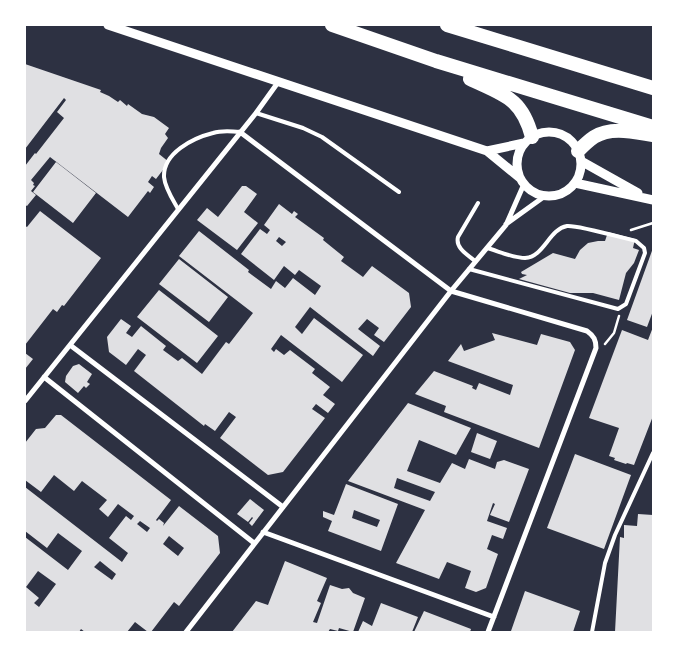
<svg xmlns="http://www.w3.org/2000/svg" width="678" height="657" font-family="'Playfair Display',serif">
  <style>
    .building { fill: #e0e0e3; fill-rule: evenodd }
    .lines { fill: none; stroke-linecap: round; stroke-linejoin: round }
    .path { stroke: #fff; stroke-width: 2.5 }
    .service { stroke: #fff; stroke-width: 4 }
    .minor { stroke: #fff; stroke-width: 5 }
    .tertiary { stroke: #fff; stroke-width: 9 }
    .motorway { stroke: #fff; stroke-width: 14 }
  </style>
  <rect width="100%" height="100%" fill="#2d3142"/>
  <!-- building -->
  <path class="building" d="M25 64 101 90 100 92 109 96 118 102 120 100 127 106 128 104 142 114 154 117 169 128 165 134 168 138 161 148 159 154 169 162 156 179 152 176 148 182 154 187 150 193 148 191 128 217 50 157 31 180 34 183 33 185 35 186 31 191 36 195 27 206 25 205V166L35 153 36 154 64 118 57 112 66 100 64 98 25 149Z
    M56 162 96 193 73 223 33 192Z
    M242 186H246L257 194 244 212 258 223 237 250 197 220 207 208 218 217Z
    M279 204 292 214 294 211 298 214 295 217 324 238 323 240 344 257 341 261 363 277 372 266 409 293 411 307 384 342 374 335 379 328 367 319 358 329 380 346 373 356 310 307 295 327 302 334 314 318 363 355 342 382 281 335 271 349 274 352 276 349 284 355 290 350 315 369 312 373 330 387 323 395 335 404 328 413 316 404 312 409 325 418 283 472 268 475 220 438 236 417 229 412 215 431 205 424 204 426 134 371 146 355 138 349 126 365 109 352 107 337 121 319 131 326 126 333 132 337 141 326 166 346 163 350 178 361 182 358 202 374 226 342 229 344 253 313 179 256 199 231 249 270 248 272 271 289 276 281 285 288 293 278 315 295 321 286 299 270 295 275 284 266 274 280 241 254 260 229 267 234 270 230 264 225ZM279 237 286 242 282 246 276 241Z
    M40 211 101 258 64 306 62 305 57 312 53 309 25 345V226L27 227Z
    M608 232 635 239 633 248 639 250 634 263 626 273 619 300 593 293H570L519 279 527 275 522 274 521 272 553 253 575 259 580 250 588 243 598 241H605Z
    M653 248V311L647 327 627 320Z
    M179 259 228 297 209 322 159 284Z
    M159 290 218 336 197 363 137 317Z
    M653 327V416L634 465 627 463 626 464 614 460 615 458 609 456 619 428 589 418 622 330 648 340Z
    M492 333 537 345 541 334 570 342 575 350 539 448 444 412 446 406 415 394 434 371 473 386 472 388 476 390 479 383 510 395 513 385 448 361 461 344 464 351 495 340Z
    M25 353 33 359 25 369Z
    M79 364 92 374 87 382 90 384 86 388 84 386 78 393 65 382 66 376 73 366Z
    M408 403 471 428 456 455 419 440 407 471 440 483 452 463 465 469 469 459 495 469 497 462 504 460 529 469 509 522 490 515 495 504 493 503 487 521 507 528 503 539 492 535 487 549 498 554 486 588 476 592 465 588 471 571 447 562 439 579 396 563 425 510 348 481ZM397 478 435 492 430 501 394 488Z
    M56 415H61L171 500 156 520 157 521 159 519 164 523 163 526 179 506 218 536 220 553 179 606 174 602 151 632H148L135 622 127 632H85L81 629 79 632H25V537L68 570 82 551 58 533 47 548 25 531V487L122 562 128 553 109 538 126 516 131 520 134 516 118 504 108 517 99 509 107 500 82 481 74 491 54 475 41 492 25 480V443L36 429 45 428ZM140 521 150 528 147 532 137 524ZM169 536 184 548 178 556 163 544ZM100 561 116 574 112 580 94 567ZM38 571 56 584 39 607 34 603 39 598 26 587Z
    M477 433 497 441 490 459 471 452Z
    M575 454 631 475 604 549 547 528Z
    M346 484 398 504 381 551 328 531 332 521 323 517V511L334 515ZM354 510 380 520 377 527 352 518Z
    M250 499 264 510 252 526 249 523 253 518 252 517 248 522 237 514Z
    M638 514 653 515V632H615L620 537 624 538V525L637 526Z
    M285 561 327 578 317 601 321 603 313 622 317 623 330 585 342 589 349 588 353 593 365 598 353 632 339 628 338 631 330 629 328 632H232L256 601 268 605Z
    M525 591 580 611 573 632H514L511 631Z
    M381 603 418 617 412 632H358L363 621 372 626Z
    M424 611 471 629 470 632H414Z"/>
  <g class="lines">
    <!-- path -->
    <path class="path" d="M631 230 653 223
      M605 344 614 333 619 316"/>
    <!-- service -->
    <path class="service" d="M256 113 303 128 322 137 399 192
      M178 209C173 200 165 188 164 177 163 153 193 138 213 133 222 130 231 131 240 132
      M475 261C468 255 455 248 458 237L478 203
      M469 269 618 309 626 304 645 253 644 248 636 241C623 238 578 225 567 226 549 229 544 257 525 258 513 258 498 251 487 248
      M592 632 605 563 615 535 653 453"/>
    <!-- minor -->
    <path class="minor" d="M240 132 451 291 587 331C594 336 596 340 596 348L488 632
      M506 224 545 196
      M70 345 283 507
      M44 377 254 543
      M25 401 256 113 279 81
      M263 532 494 617
      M186 632 451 291 506 225 524 184"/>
    <!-- tertiary -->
    <path class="tertiary" d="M108 25 487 151 520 178
      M517 164a32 32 0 1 1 64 0a32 32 0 1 1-64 0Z
      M487 151 524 143
      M581 161 638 193
      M575 183 653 200"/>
    <!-- motorway -->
    <path class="motorway" d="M332 25 436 61 653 127
      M447 25 653 88
      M470 79C504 95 522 98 532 137
      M578 151C583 146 588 141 594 137 611 126 634 132 653 135"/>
  </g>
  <!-- border -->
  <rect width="678" height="657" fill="none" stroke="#ffffff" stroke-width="52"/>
</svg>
